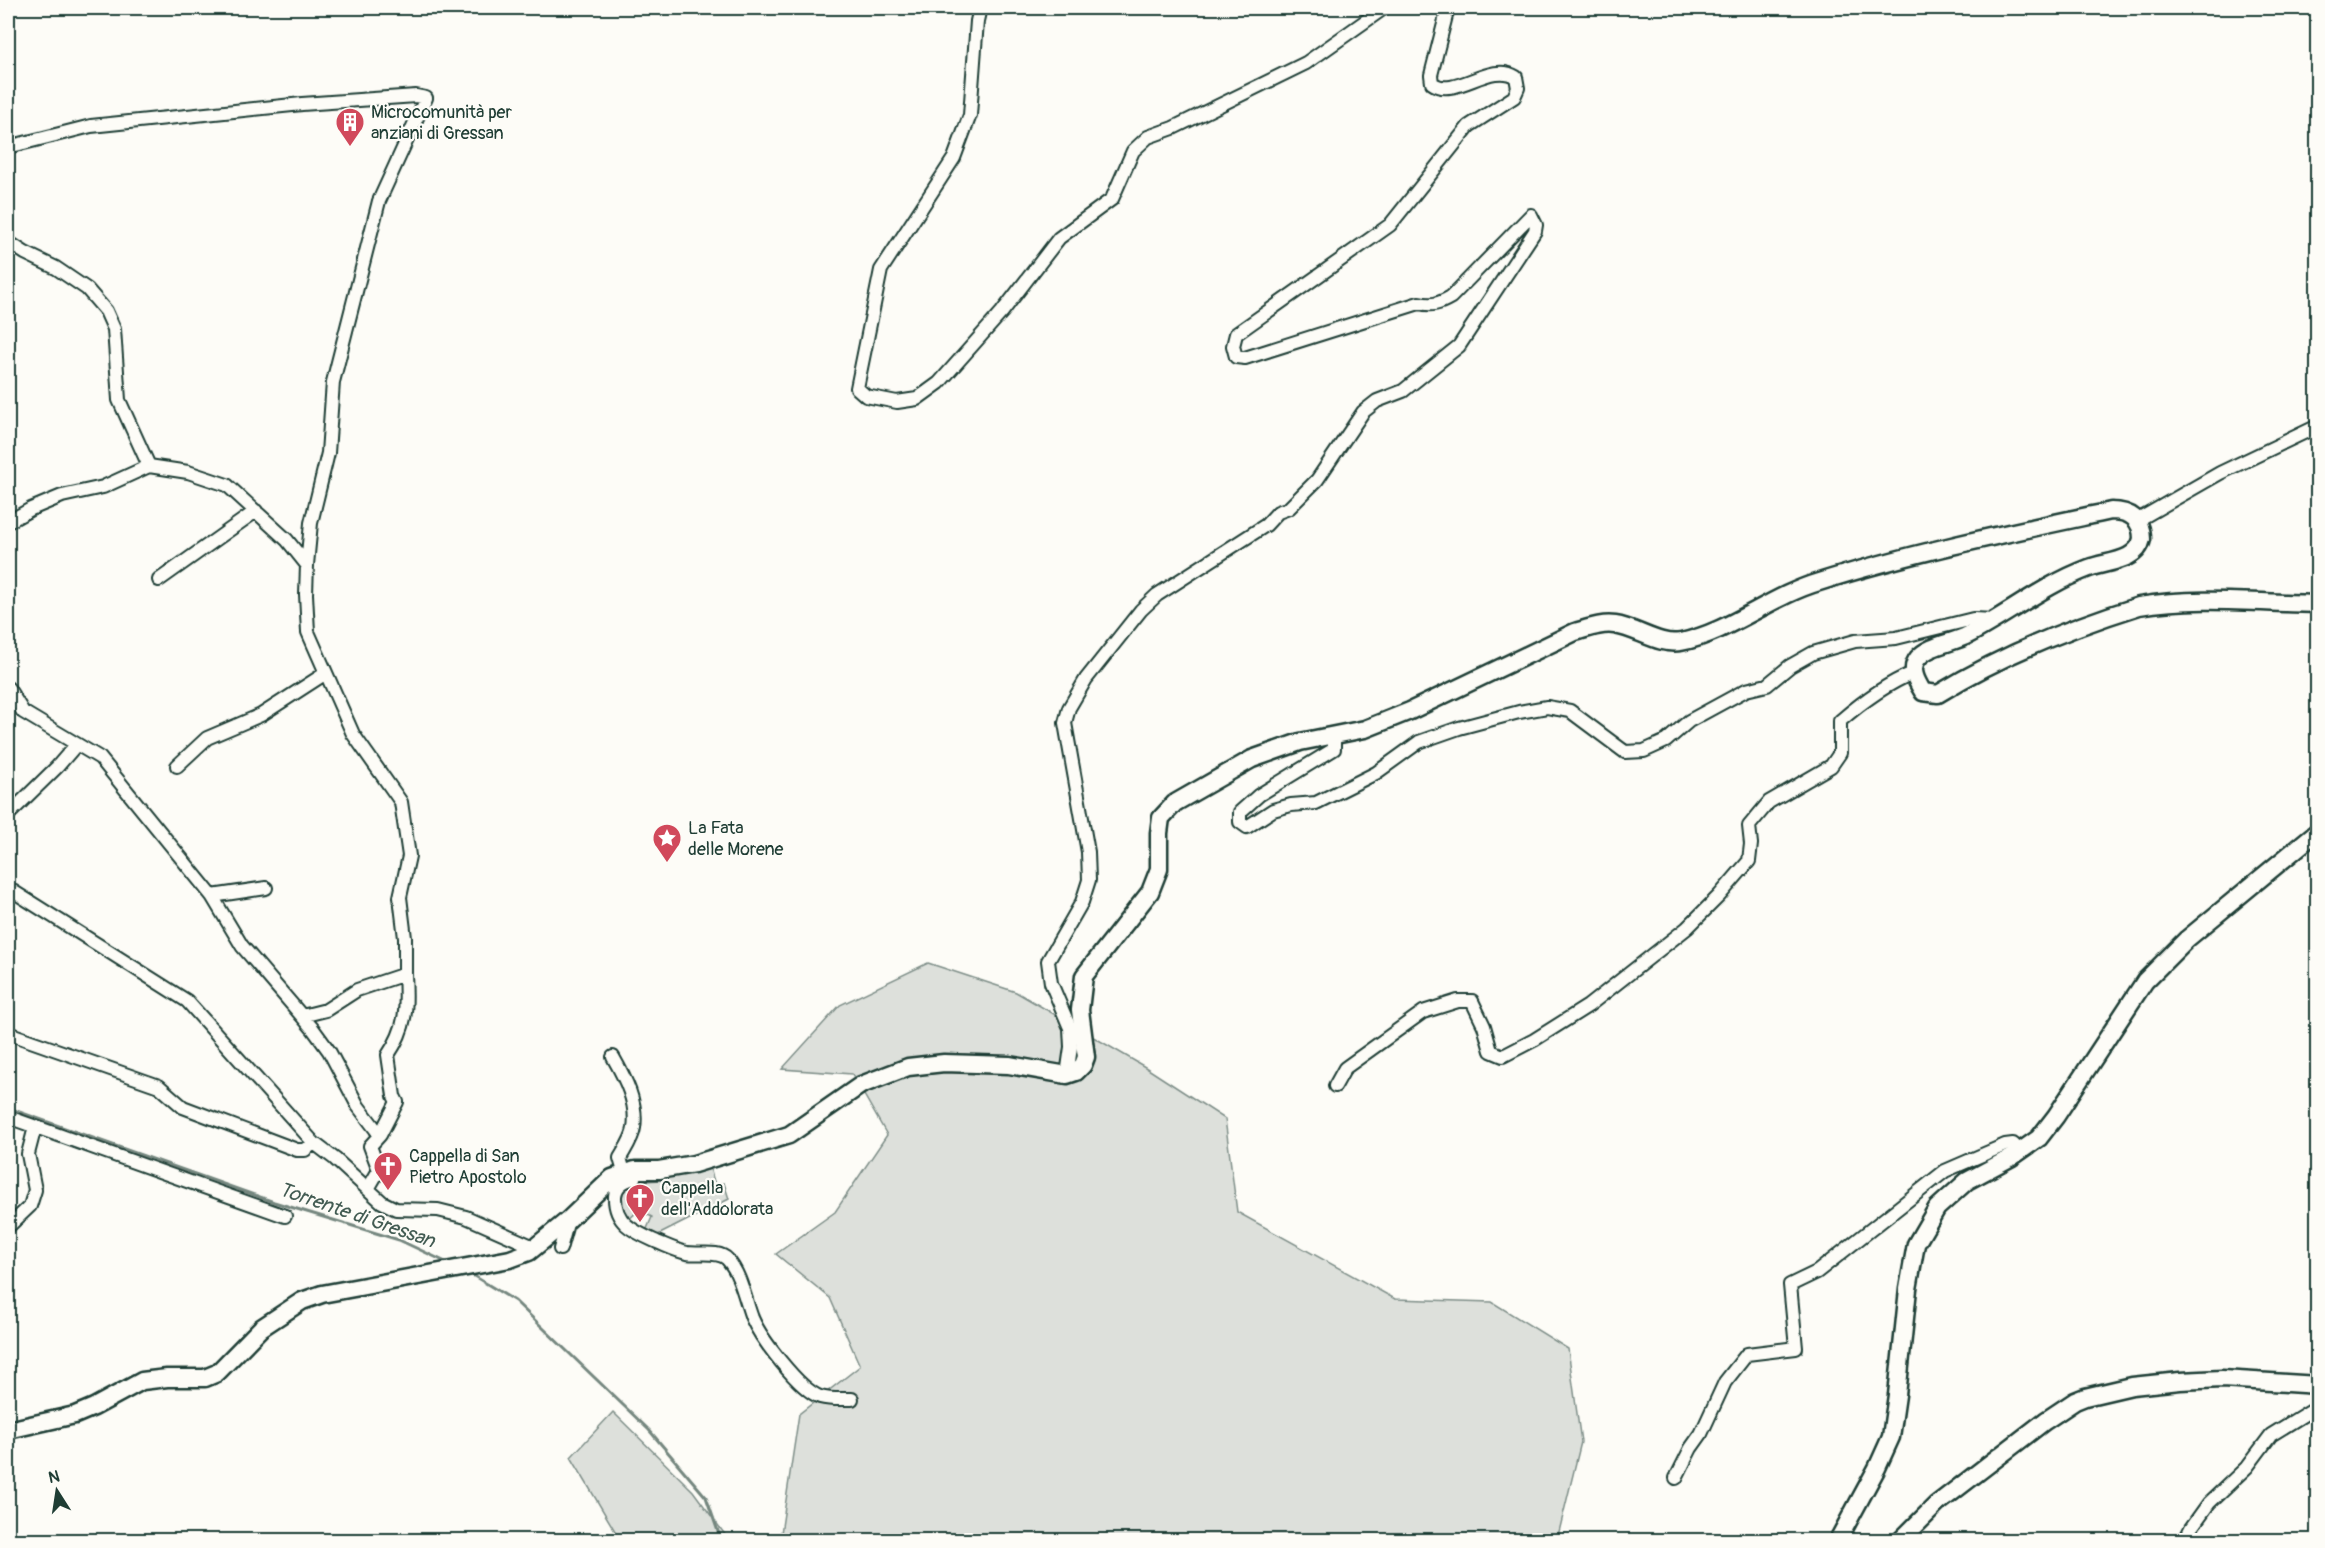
<svg xmlns="http://www.w3.org/2000/svg" width="2325" height="1548" font-family="Pangolin,sans-serif">
  <style>
    .green { fill: #dde0db; stroke: #7e8e88; stroke-width: 1.5 }
    .lines { fill: none; stroke-linecap: round; stroke-linejoin: round }
    .stream { stroke: #75877f; stroke-width: 3 }
    .street-casing { stroke: #1f3d34; stroke-width: 16 }
    .secondary-casing { stroke: #1f3d34; stroke-width: 21 }
    .street { stroke: #fdfcf7; stroke-width: 12 }
    .secondary { stroke: #fdfcf7; stroke-width: 16 }
    .labels { text-anchor: middle; dominant-baseline: central; stroke-width: 4.5; stroke-linejoin: round; paint-order: stroke }
    .poi-label { font-size: 18px; fill: #1f3d34; stroke: #fdfcf7; text-anchor: start }
    .water-label { font-size: 20px; font-style: italic; fill: #435c53; stroke: #fdfcf7 }
  </style>
  <rect width="100%" height="100%" fill="#fdfcf7"/>
  <filter id="ink" filterUnits="userSpaceOnUse"><feTurbulence type="fractalNoise" baseFrequency=".0167" numOctaves="2"/><feDisplacementMap in="SourceGraphic" scale="12" xChannelSelector="R" yChannelSelector="G"/><feConvolveMatrix kernelMatrix="1 2 1 2 8 2 1 2 1" color-interpolation-filters="sRGB"/></filter>
  <g filter="url(#ink)">
    <!-- green -->
    <path class="green" d="M928 963 1016 992 1145 1067 1225 1119 1237 1212 1395 1299 1492 1302 1568 1349 1581 1442 1557 1540H780L799 1414 860 1366 830 1298 776 1254 835 1212 887 1135 852 1074 782 1069 840 1005Z
      M710 1168 715 1185 724 1183 729 1199 654 1237 646 1231 652 1217 639 1210 627 1221C602 1182 638 1181 665 1180L669 1174Z
      M613 1412 693 1491 729 1540H617L615 1531 571 1457Z"/>
    <g class="lines">
      <!-- stream -->
      <path class="stream" d="M8 1108 274 1202 399 1240 450 1264
        M469 1273 515 1301 649 1430 706 1497 721 1540"/>
      <!-- street casing -->
      <g class="street-casing">
        <path id="street" d="M980 8 977 21 970 115 954 158 881 270 857 388 866 396 897 402 917 399 939 383 1002 312 1059 238 1112 199 1133 151 1148 137 1173 128 1306 63 1384 8
          M8 147 91 126 302 104 416 96 426 98 379 201 333 382 328 453 311 523 307 565
          M8 242 25 253 56 268 87 289 106 311 114 329 119 400 149 466
          M2138 520 2220 473 2318 426
          M8 522 31 509 62 496 103 487 149 466 188 472 227 485 287 540 307 565 306 594 308 632 353 734 401 802 409 856 400 897 405 938V974
          M159 580 256 511
          M8 688 23 712 100 758 212 896 242 946 313 1029 329 1051 358 1106 380 1135 397 1102 394 1096 388 1055C407 1027 407 1007 405 974L357 990 326 1010 302 1016
          M1334 736V749L1259 795 1240 812V822L1247 827 1273 810 1291 805 1316 803 1376 773 1419 742 1459 728 1519 712 1547 707 1570 711 1625 752 1644 751 1666 741 1689 721 1746 690 1767 685 1790 666 1813 653 1855 641 1896 638 1973 619 1995 620
          M177 766 207 738 261 715 326 673
          M8 815 57 767 76 745
          M8 888 187 1001 314 1143
          M212 896 266 888
          M8 1033 159 1086 183 1107 297 1150H305L314 1143 335 1159 382 1202 396 1209 438 1210 466 1217 534 1247
          M613 1057C625 1078 638 1103 634 1128 633 1138 625 1149 620 1158L624 1172
          M1067 1075 1071 1047 1070 1028 1051 983 1048 961 1082 902 1089 880 1088 852 1065 723 1069 708 1086 679 1141 610 1157 595 1266 525 1278 512 1289 508 1317 480 1363 412 1377 401 1403 391 1459 346 1535 231 1536 225 1531 215 1451 297C1439 304 1432 306 1419 303L1245 358 1236 357 1233 346 1236 334 1390 225 1469 126 1514 97 1518 88 1516 77C1490 60 1455 100 1432 83L1431 75 1448 8
          M1335 1086 1345 1068 1423 1012 1458 1001H1472L1484 1026 1491 1051 1503 1056 1534 1040 1588 1006 1687 928 1719 896 1749 861 1751 844 1749 826 1769 802 1831 766 1840 753V721C1862 702 1886 684 1913 673
          M8 1117 285 1216
          M634 1178C624 1181 616 1185 615 1196 614 1224 635 1232 657 1242 667 1246 677 1251 687 1253 699 1255 719 1250 727 1259 741 1274 745 1300 752 1318 761 1339 799 1389 820 1397 831 1400 841 1399 852 1399
          M368 1189 379 1170 370 1146 380 1135
          M8 1227 30 1206 35 1190 28 1154 35 1127
          M560 1249 568 1220
          M1676 1478 1691 1448 1701 1434 1725 1382 1747 1354 1796 1348 1790 1285 1817 1272 1945 1171 2005 1145 2013 1144 2020 1151
          M2185 1540 2191 1528 2209 1503 2247 1467 2271 1435 2318 1406"/>
      </g>
      <!-- secondary casing -->
      <g class="secondary-casing">
        <path id="secondary" d="M8 1430 75 1415 94 1407 142 1381 167 1378H205L217 1373 261 1328 302 1301 322 1294 510 1259 529 1252 568 1220 612 1178 635 1170H659L694 1164 789 1135 861 1085 908 1067 944 1063 1009 1065 1067 1075 1076 1072 1083 1065 1086 1057 1080 1010 1084 976 1150 892 1159 869V833L1161 818 1175 803 1252 759 1300 742 1365 729 1410 711 1575 632C1589 628 1602 623 1615 625 1637 628 1659 646 1681 642 1730 632 1771 596 1819 582 1914 552 2013 532 2111 511 2130 511 2142 519 2142 539 2137 562 2107 561 2089 568 2044 585 2010 613 1968 635 1953 643 1929 645 1918 658 1909 669 1917 682 1923 692L1938 694C1998 657 2072 627 2139 606 2197 596 2259 603 2318 604
          M1838 1540 1877 1468 1891 1437 1897 1395 1908 1289 1916 1244 1937 1208 1967 1181 2012 1157 2039 1138 2056 1116 2145 981 2187 939 2318 831
          M1901 1540 1937 1504 2045 1421 2075 1401 2085 1397 2132 1386 2180 1381 2222 1379 2318 1385"/>
      </g>
      <!-- street -->
      <use href="#street" class="street"/>
      <!-- secondary -->
      <use href="#secondary" class="secondary"/>
    </g>
  </g>
  <!-- icons -->
  <defs>
    <g id="building-pin" transform="scale(1.5)"><path d="M0 17L-7.5 6A9.5 9.5 0 1 1 7.5 6Z" fill="#d1495b" stroke="#fdfcf7"/><path d="M-4-6H4V6H1V3H-1V6H-4ZM-2.5-4.3h1.7v1.8h-1.7ZM.8-4.3h1.7v1.8H.8ZM-2.5-1h1.7V.8h-1.7ZM.8-1h1.7V.8H.8Z" fill="#fff"/></g>
    <g id="sight-pin" transform="scale(1.5)"><path d="M0 17L-7.5 6A9.5 9.5 0 1 1 7.5 6Z" fill="#d1495b" stroke="#fdfcf7"/><path d="M0-6L1.8-2.2L6-1.7L2.9 1.2L3.7 5.4L0 3.3L-3.7 5.4L-2.9 1.2L-6-1.7L-1.8-2.2Z" fill="#fff"/></g>
    <g id="church-pin" transform="scale(1.5)"><path d="M0 17L-7.5 6A9.5 9.5 0 1 1 7.5 6Z" fill="#d1495b" stroke="#fdfcf7"/><path d="M-1.2-6h2.4v3.5h3.3v2.4h-3.3V6h-2.4V-.1h-3.3v-2.4h3.3Z" fill="#fff"/></g>
  </defs>
  <g fill-rule="evenodd">
    <use href="#building-pin" x="350" y="122"/>
    <use href="#sight-pin" x="667" y="838"/>
    <use href="#church-pin" x="388" y="1166"/>
    <use href="#church-pin" x="640" y="1198"/>
  </g>
  <g class="labels">
    <!-- poi labels -->
    <g class="poi-label">
      <text x="371" y="112">Microcomunità per<tspan x="371" dy="21">anziani di Gressan</tspan></text>
      <text x="688" y="828">La Fata<tspan x="688" dy="21">delle Morene</tspan></text>
      <text x="409" y="1156">Cappella di San<tspan x="409" dy="21">Pietro Apostolo</tspan></text>
      <text x="661" y="1188">Cappella<tspan x="661" dy="21">dell'Addolorata</tspan></text>
    </g>
    <!-- water labels -->
    <g class="water-label">
      <text transform="translate(357 1215) rotate(19)">Torrente di Gressan</text>
    </g>
  </g>
  <!-- margin -->
  <rect width="2325" height="1548" fill="none" stroke="#fdfcf7" stroke-width="30"/>
  <rect x="15" y="15" width="2295" height="1518" fill="none" stroke="#1f3d34" stroke-width="2" filter="url(#ink)"/>
  <!-- north arrow -->
  <g transform="translate(57 1491) rotate(348)" stroke="#fdfcf7" stroke-width="4.5" paint-order="stroke">
  <path d="M0-4.5L10 22L0 15L-10 22Z" fill="#1f3d34"/>
  <text y="-9" font-size="16" font-weight="bold" text-anchor="middle" fill="#1f3d34">N</text>
  </g>
</svg>
